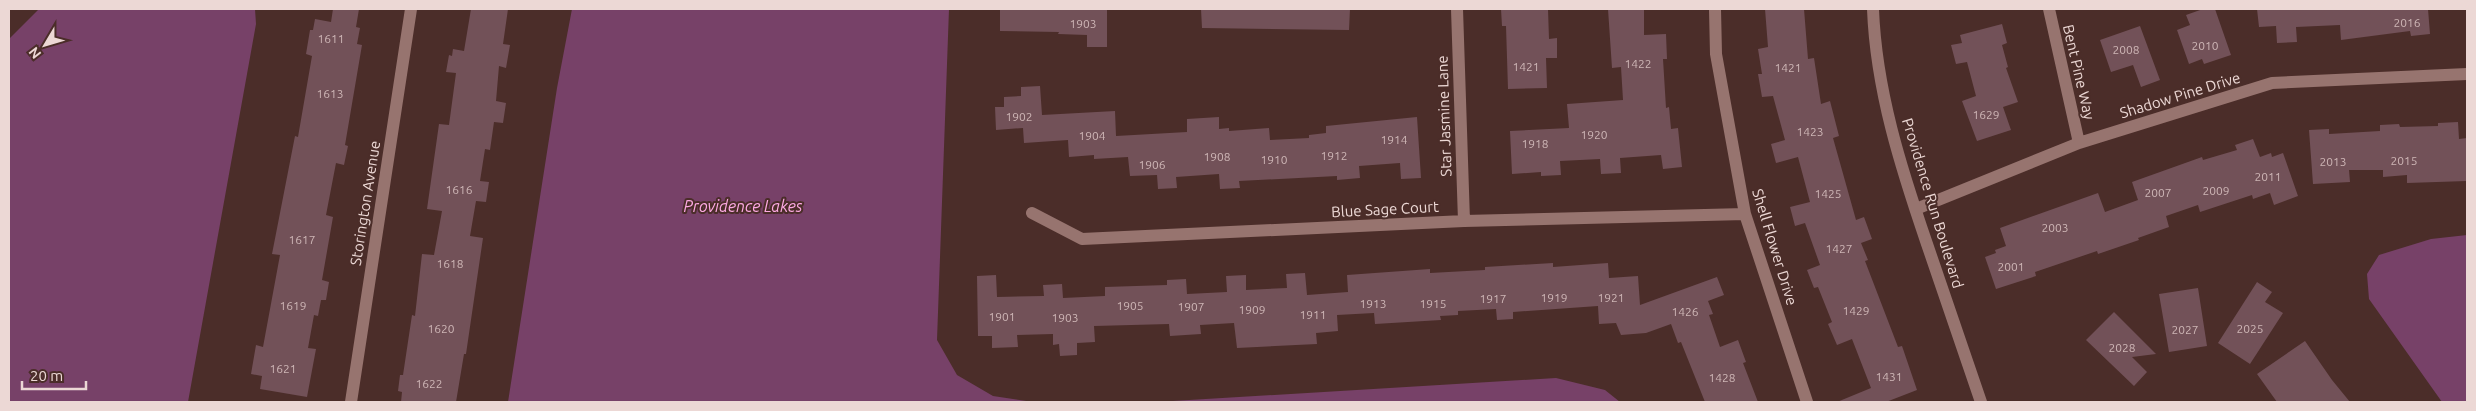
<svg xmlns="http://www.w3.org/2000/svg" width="2476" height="411" font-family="Ubuntu,sans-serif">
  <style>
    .water { fill: #774168 }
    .building { fill: #725158 }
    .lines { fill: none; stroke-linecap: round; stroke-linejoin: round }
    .minor { stroke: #97746f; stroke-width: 12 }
    .tertiary { stroke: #97746f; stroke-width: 12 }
    .labels { text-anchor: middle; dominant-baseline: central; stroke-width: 4; stroke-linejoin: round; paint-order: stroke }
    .number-label { font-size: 12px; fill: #ceb6b6 }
    .street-label { font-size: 15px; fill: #ecd8d5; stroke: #4b2d29 }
    .water-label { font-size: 16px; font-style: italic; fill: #fda9e3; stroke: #4b2d29 }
  </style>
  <rect width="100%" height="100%" fill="#4b2d29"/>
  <!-- water -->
  <path class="water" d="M39 9H255L256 24 188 402H9V39Z
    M572 9H949L937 340 957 375 993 396 1033 402H508L557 88Z
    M2467 235V402H2442L2369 299 2367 274 2379 255 2431 239Z
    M1556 378 1605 390 1620 402H1156Z"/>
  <!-- building -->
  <path class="building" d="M333 9H359L356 27 360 28 357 44 362 45 345 145 348 146 344 165 336 163 326 215 333 217 322 280 329 282 326 300H321L318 316 314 315 308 348 316 349 307 397 260 389 262 376 251 374 256 345 263 347 280 255 272 254 295 136 298 137 312 56 306 54 310 30H313L315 19 331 22Z
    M471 9H508L503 44 510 45 506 68 499 66 496 101 506 103 503 123 494 122 490 150 485 149 480 181 489 182 486 202 476 201 470 236 483 238 466 354H464L456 402H401L402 392 398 391 400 375H403L412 315 415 316 422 254 434 255 442 211 427 209 439 124 449 125 456 73 446 72 449 55 452 56 453 49 464 51Z
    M1000 9H1107V47H1087V35L1058 34 1059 32 1000 31Z
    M1201 9H1350L1349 30 1202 28Z
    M1501 9H1548L1549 39 1557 38V58H1546L1547 88 1508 89 1506 26H1502Z
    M1608 9H1644V35L1666 34 1667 59H1663L1666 108 1669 107 1671 129 1678 128 1682 167 1663 169 1661 155 1620 158 1621 173 1601 174 1600 159 1560 161 1561 175 1541 176V172L1512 174 1510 131 1569 128 1567 104 1623 100 1621 67 1612 68Z
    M1765 9H1804L1808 59 1814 58 1821 104 1830 101 1839 136 1833 138 1856 220 1864 217 1872 239 1861 243 1868 260 1865 261 1898 347 1902 346 1917 390 1886 402H1837L1871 388 1852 339 1837 345 1828 324 1832 322 1818 287 1814 288 1807 270 1820 265 1805 223 1795 226 1790 207 1810 202 1798 157 1776 163 1771 144 1785 140 1773 96 1762 97 1758 74H1762L1758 49 1768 47Z
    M2203 9H2215L2231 55 2204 64 2202 59 2189 64 2177 30 2190 25 2186 15Z
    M2257 9H2428L2430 34 2411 36 2410 31 2341 40 2340 25 2296 27 2297 42 2277 43 2276 26 2259 27Z
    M2002 24 2007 43 2002 45 2008 67 2006 68 2018 102 2003 107 2011 130 1977 141 1962 101 1976 96 1967 62 1956 64 1951 45 1962 43 1960 35Z
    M2140 26 2160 80 2141 87 2133 65 2111 72 2100 40Z
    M1040 86 1042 115 1115 111 1116 136 1187 132V119L1219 117V129L1229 128V131L1269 128 1270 140 1309 138V135L1326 133V126L1417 117 1421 178 1401 179 1400 163 1359 166 1360 178 1337 180V176L1239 181 1240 188 1220 189 1219 174 1176 177 1177 188 1158 189 1157 175 1130 176 1128 157 1094 159V155L1069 157 1068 140 1024 143 1023 128 996 130 995 107H1004V97L1021 96V87Z
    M2458 122 2459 139 2467 138V181L2407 183V175L2383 177V170H2349L2350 182 2313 184 2309 130 2329 129V134L2380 131V125L2399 124 2400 127 2438 126V123Z
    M2253 139 2260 157 2271 153 2272 157 2283 153 2298 196 2274 205 2270 193 2253 199 2252 195 2200 212 2198 205 2166 216 2169 227 2138 238 2139 240 2098 254 2097 251 2035 272 2036 276 1996 289 1985 257 1996 253 1995 250 2006 246 2000 228 2098 193 2105 212 2138 200 2132 182 2202 157 2203 160 2237 150 2235 145Z
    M1553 263V267L1608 263 1609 278 1638 276 1640 305 1717 277 1724 295 1708 301 1713 314 1709 315 1720 347 1738 340 1746 362 1743 363 1758 402H1705L1681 342 1678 343 1671 324 1646 333 1621 335 1616 323 1599 324 1598 306 1513 312V319L1497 320 1496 309 1458 311V315L1440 316 1441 320 1375 324 1374 313 1337 315 1338 331 1316 333 1317 344 1237 348 1234 323 1200 325 1201 334 1170 336 1169 324 1094 326 1095 342 1077 343V355L1060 356 1059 344 1053 345V334L1017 335 1018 347 992 348V336H978L977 276 996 275 997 297 1044 296 1043 285 1062 284 1063 298 1105 296V287L1167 285V280L1186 279 1187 294 1227 292 1226 276 1246 275V290L1287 288 1286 274 1305 273 1307 295 1348 292 1347 275 1430 269V273L1485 270V267Z
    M2257 282 2272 292 2265 302 2283 313 2250 364 2218 343Z
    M2198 288 2207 346 2169 352 2159 294Z
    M2114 312 2156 354 2132 357 2147 372 2134 386 2086 340Z
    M2305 341 2332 380 2350 402H2277L2257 374Z"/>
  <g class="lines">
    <!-- minor -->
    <path class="minor" d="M1457 9 1464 221
      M1715 9 1716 54 1745 214 1807 402
      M2049 9 2079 143
      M1916 209 2079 143 2272 83 2467 74
      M1032 213 1082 239 1464 221 1745 214
      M351 402 411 9"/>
    <!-- tertiary -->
    <path class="tertiary" d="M1873 9C1876 90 1901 168 1927 244 1945 297 1963 350 1981 402"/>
  </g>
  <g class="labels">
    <!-- number labels -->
    <g class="number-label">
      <text x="2407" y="22">2016</text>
      <text x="1083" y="23">1903</text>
      <text x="331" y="38">1611</text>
      <text x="2205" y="45">2010</text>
      <text x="2126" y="49">2008</text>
      <text x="1638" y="63">1422</text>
      <text x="1526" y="66">1421</text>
      <text x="1788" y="67">1421</text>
      <text x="330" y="93">1613</text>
      <text x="1986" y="114">1629</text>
      <text x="1019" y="116">1902</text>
      <text x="1810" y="131">1423</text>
      <text x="1594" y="134">1920</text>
      <text x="1092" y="135">1904</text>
      <text x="1394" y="139">1914</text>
      <text x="1535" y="143">1918</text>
      <text x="1334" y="155">1912</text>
      <text x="1217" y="156">1908</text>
      <text x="1274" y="159">1910</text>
      <text x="2404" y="160">2015</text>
      <text x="2333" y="161">2013</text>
      <text x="1152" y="164">1906</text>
      <text x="2268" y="176">2011</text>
      <text x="459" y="189">1616</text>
      <text x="2216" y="190">2009</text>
      <text x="2158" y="192">2007</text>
      <text x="1828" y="193">1425</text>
      <text x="2055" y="227">2003</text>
      <text x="302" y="239">1617</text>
      <text x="1839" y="248">1427</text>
      <text x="450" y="263">1618</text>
      <text x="2011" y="266">2001</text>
      <text x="1554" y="297">1919</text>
      <text x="1611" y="297">1921</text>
      <text x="1493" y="298">1917</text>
      <text x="1373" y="303">1913</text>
      <text x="1433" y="303">1915</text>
      <text x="293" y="305">1619</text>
      <text x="1130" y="305">1905</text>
      <text x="1191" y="306">1907</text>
      <text x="1252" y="309">1909</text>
      <text x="1856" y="310">1429</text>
      <text x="1685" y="311">1426</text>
      <text x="1313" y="314">1911</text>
      <text x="1002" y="316">1901</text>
      <text x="1065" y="317">1903</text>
      <text x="441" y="328">1620</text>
      <text x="2250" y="328">2025</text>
      <text x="2185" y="329">2027</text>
      <text x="2122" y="347">2028</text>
      <text x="283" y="368">1621</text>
      <text x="1889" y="376">1431</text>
      <text x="1722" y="377">1428</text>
      <text x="429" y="383">1622</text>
    </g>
    <!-- street labels -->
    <g class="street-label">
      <text transform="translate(2079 72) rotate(77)">Bent Pine Way</text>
      <text transform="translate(2180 95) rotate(-17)">Shadow Pine Drive</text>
      <text transform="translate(1444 116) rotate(-92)">Star Jasmine Lane</text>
      <text transform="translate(365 203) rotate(-81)">Storington Avenue</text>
      <text transform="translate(1933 203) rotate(73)">Providence Run Boulevard</text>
      <text transform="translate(1385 209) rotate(-3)">Blue Sage Court</text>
      <text transform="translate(1775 247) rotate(73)">Shell Flower Drive</text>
    </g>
    <!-- water labels -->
    <g class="water-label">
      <text x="743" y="206">Providence Lakes</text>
    </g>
  </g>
  <!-- border -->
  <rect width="2476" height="411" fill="none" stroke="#ecd8d5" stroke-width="20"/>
  <!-- north arrow -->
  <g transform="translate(45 45) rotate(232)" stroke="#4b2d29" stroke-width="4" paint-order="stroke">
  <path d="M0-4L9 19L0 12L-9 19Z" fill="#ecd8d5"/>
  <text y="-8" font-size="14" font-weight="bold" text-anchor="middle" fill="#ecd8d5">N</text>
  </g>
  <!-- scale -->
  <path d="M22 381v8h64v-8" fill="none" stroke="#ecd8d5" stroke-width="2.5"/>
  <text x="30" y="381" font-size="15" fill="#ecd8d5" stroke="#4b2d29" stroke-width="4" paint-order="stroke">20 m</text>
</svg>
